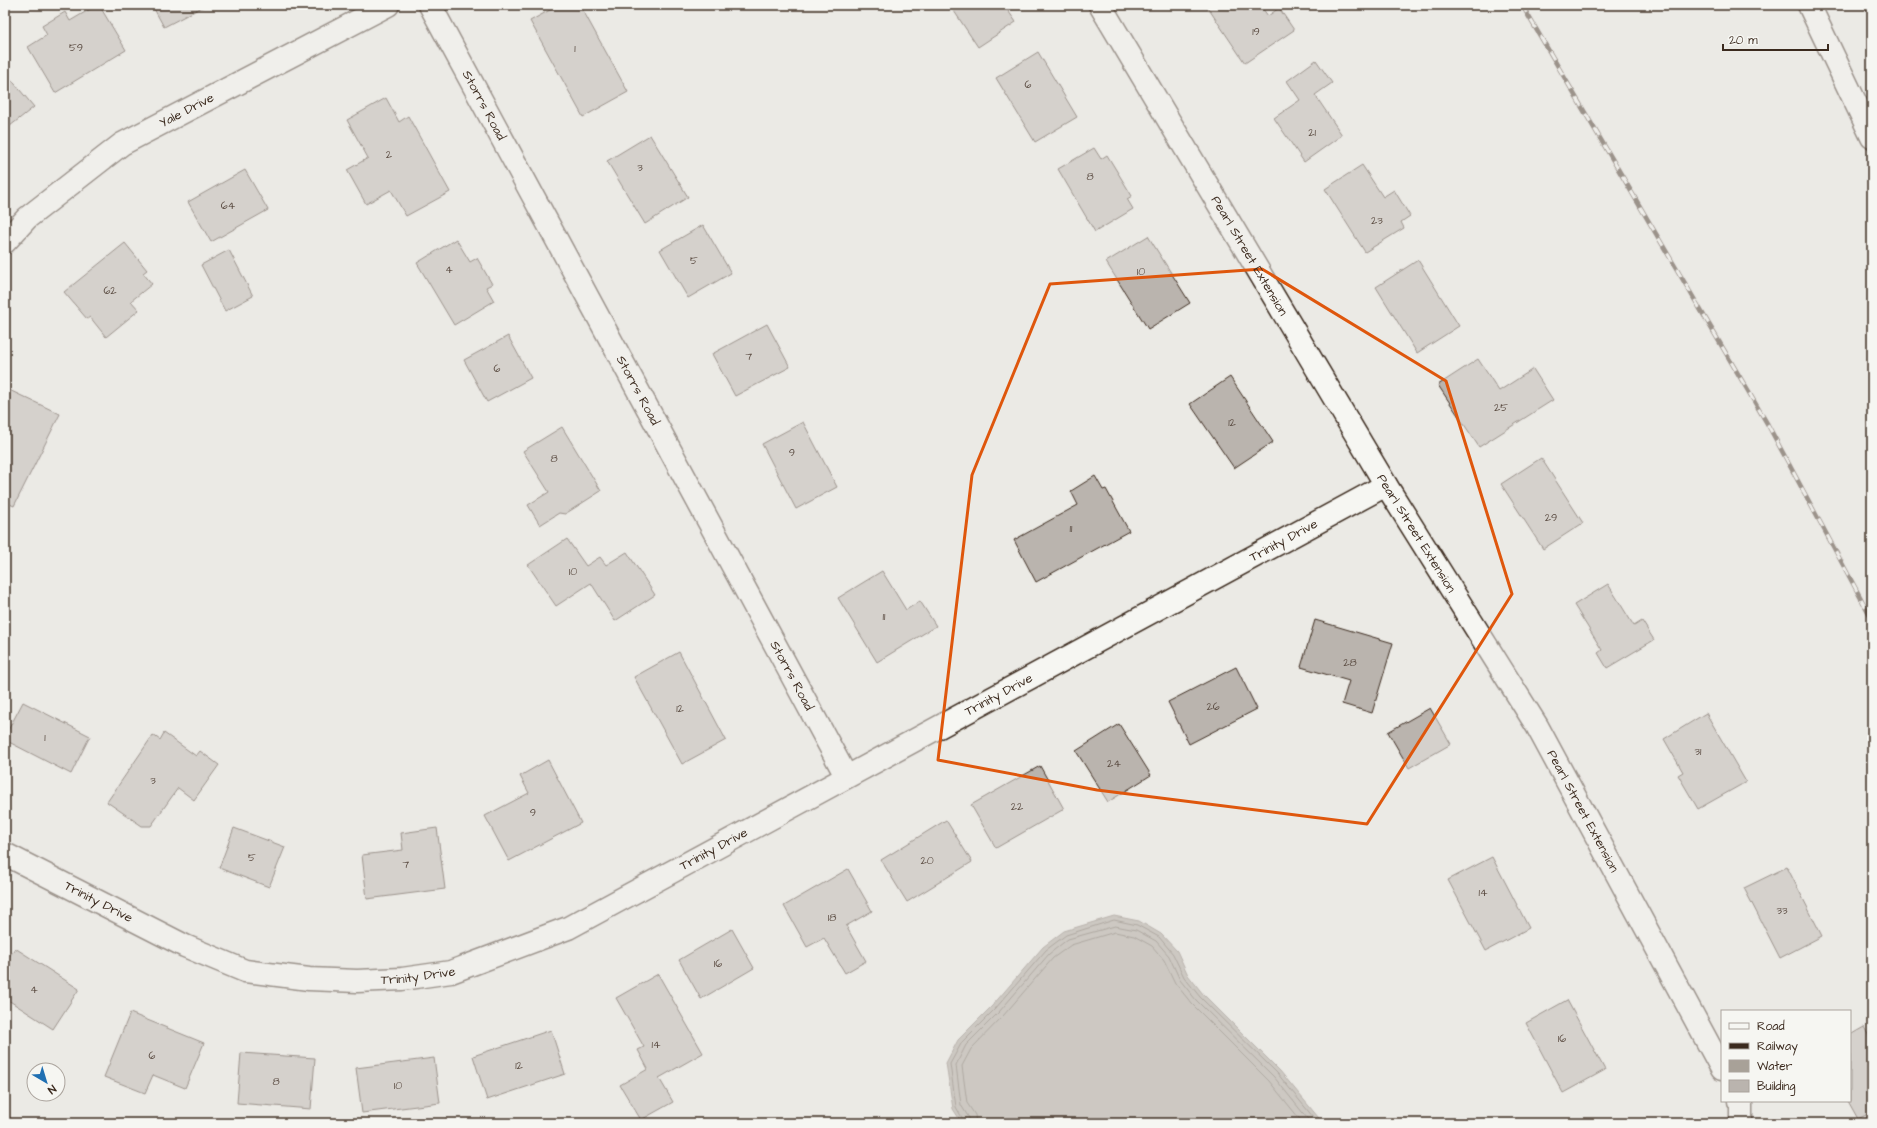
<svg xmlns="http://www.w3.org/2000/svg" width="1877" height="1128" font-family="'Architects Daughter',sans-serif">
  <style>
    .water { fill: #a8a198; stroke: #7c7167 }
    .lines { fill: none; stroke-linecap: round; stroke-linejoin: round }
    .shore { stroke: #675a4f; stroke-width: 1 }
    .building { fill: #bab4ae; stroke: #3b2a1e }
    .street-casing { stroke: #3b2a1e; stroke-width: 25 }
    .street { stroke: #f6f6f2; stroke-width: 22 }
    .rail-casing { stroke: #3b2a1e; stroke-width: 4.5 }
    .rail { stroke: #f6f6f2; stroke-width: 3; stroke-dasharray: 9; stroke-linecap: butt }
    .marked { fill: none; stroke: #df570d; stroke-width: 3; stroke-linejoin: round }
    .labels { text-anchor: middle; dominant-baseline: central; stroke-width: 3.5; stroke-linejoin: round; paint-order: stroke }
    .number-label { font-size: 11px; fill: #5b4c42 }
    .street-label { font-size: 13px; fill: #3b2a1e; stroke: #f6f6f2 }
  </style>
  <rect width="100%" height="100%" fill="#ebeae5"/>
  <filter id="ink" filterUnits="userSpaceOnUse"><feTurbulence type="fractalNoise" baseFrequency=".025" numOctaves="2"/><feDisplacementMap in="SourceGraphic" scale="8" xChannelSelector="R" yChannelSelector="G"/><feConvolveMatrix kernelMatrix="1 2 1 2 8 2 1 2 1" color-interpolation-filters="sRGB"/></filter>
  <g filter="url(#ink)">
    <!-- water -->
    <path class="water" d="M1114 916 1139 921 1161 934 1177 951 1188 975 1203 994 1280 1071 1323 1123H962L953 1109 946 1063 958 1040 992 1006 1043 947 1064 931Z"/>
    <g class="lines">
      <!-- shore -->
      <path class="shore" d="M965 1123 956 1107 950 1064 962 1042 995 1009 1046 950 1066 935 1114 920 1137 925 1159 937 1173 954 1184 977 1200 997 1277 1073 1318 1123
        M970 1123 969 1118 961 1105 956 1065 966 1045 999 1012 1049 954 1068 939 1115 926 1136 930 1156 941 1169 956 1180 980 1196 1000 1274 1077 1311 1123
        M976 1123 975 1115 967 1103 962 1066 971 1049 1003 1016 1053 958 1071 945 1115 932 1134 936 1152 946 1164 960 1175 983 1192 1004 1269 1081 1303 1123"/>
    </g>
    <!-- building -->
    <path class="building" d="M97 5H99L126 50 55 93 28 47 47 35 42 26 65 12 70 21Z
      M152 5H206L164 27Z
      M559 5H580L628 92 583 117 530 21Z
      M950 5H1004L1016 22 978 47Z
      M1206 5H1260L1268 16 1279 8 1294 30 1245 63Z
      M1038 52 1077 117 1035 142 996 78Z
      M1316 60 1332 83 1315 95 1342 135 1304 162 1274 118 1300 100 1287 81Z
      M5 72 34 107 5 130Z
      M386 98 399 122 408 116 450 192 406 216 391 190 366 204 347 170 368 158 347 120Z
      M650 135 688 197 645 224 607 161Z
      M1094 148 1101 159 1107 155 1132 196 1127 199 1133 209 1095 232 1058 169Z
      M1362 165 1383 197 1394 190 1410 216 1401 222 1404 228 1365 252 1325 189Z
      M245 170 268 210 211 242 188 202Z
      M703 225 731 273 688 298 660 250Z
      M1148 236 1190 303 1148 329 1106 262Z
      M456 239 470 262 477 258 492 284 486 287 494 301 454 325 417 263Z
      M125 243 147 270 143 273 152 284 131 301 139 310 106 337 90 317 87 319 64 292Z
      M229 250 253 296 225 311 201 265Z
      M1418 260 1459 326 1417 353 1376 287Z
      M767 324 790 367 735 396 712 354Z
      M508 336 531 378 487 402 464 360Z
      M1478 359 1499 391 1533 369 1553 400 1479 447 1438 385Z
      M1230 377 1273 442 1234 468 1190 404Z
      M5 388 60 414 14 506 5 502Z
      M803 422 837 487 796 509 762 444Z
      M562 427 601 491 565 514 559 513 540 525 528 505 549 492 523 451Z
      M1541 458 1583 523 1543 549 1501 484Z
      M1095 476 1103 490 1106 489 1129 531 1036 582 1014 540 1078 505 1071 491Z
      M567 539 586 566 600 557 606 565 627 552 655 595 615 621 591 583 556 606 528 565Z
      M882 571 906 610 920 601 936 626 877 662 838 598Z
      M1608 584 1634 626 1642 621 1654 640 1607 668 1598 653 1602 650 1574 605Z
      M1315 620 1393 643 1372 713 1342 704 1349 681 1301 667Z
      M679 652 726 740 682 764 634 677Z
      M1236 667 1257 709 1189 744 1168 702Z
      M23 702 90 736 71 774 5 740V736Z
      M1430 708 1451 744 1409 768 1388 732Z
      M1706 713 1746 782 1698 809 1678 775 1683 772 1664 739Z
      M1119 724 1151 775 1108 802 1076 751Z
      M164 733 196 756 200 751 219 765 194 800 178 788 151 826H142L107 802 153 735 160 740Z
      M548 760 581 823 509 861 485 816 529 793 520 776Z
      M1040 766 1064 809 996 848 971 805Z
      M946 820 972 862 907 902 881 860Z
      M234 828 285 847 269 887 219 868Z
      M437 828 445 889 367 899 362 855 403 850 401 833Z
      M1492 857 1529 928 1486 951 1448 880Z
      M1787 867 1822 936 1780 958 1744 888Z
      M848 869 872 911 846 926 866 961 845 973 824 938 807 947 784 906Z
      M732 929 754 968 701 999 679 960Z
      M15 948 79 989 53 1029 5 998V963Z
      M658 974 703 1053 659 1078 673 1102 641 1120 620 1085 648 1069 638 1050 644 1047 616 998Z
      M1567 1000 1605 1070 1563 1093 1526 1023Z
      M130 1013 204 1043 185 1088 153 1075 145 1093 104 1077Z
      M1864 1027 1872 1042V1112L1858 1119 1848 1101H1850V1035Z
      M551 1030 565 1074 487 1100 473 1056Z
      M241 1053 315 1058 311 1109 237 1103Z
      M434 1058 440 1103 362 1113 356 1068Z"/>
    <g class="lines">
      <!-- street casing -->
      <g class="street-casing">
        <g id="street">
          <path id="s1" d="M430 5 846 776"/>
          <path id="s2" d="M1100 5 1386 485 1537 726 1722 1069"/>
          <path d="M1809 5 1872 137"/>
          <path id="s3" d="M5 242 27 218 122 144 388 5"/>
          <path id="s4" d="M5 854 185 946 245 971 309 979 357 981 402 979 451 972 568 928 1386 485"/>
          <path d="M1739 1101 1741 1104V1123"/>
        </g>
      </g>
      <!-- street -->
      <use href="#street" class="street"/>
      <!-- rail casing -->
      <g class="rail-casing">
        <path id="rail" d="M1522 5 1768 425 1872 619"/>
      </g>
      <!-- rail -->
      <use href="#rail" class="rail"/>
    </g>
  </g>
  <!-- marked area -->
  <path d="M0 0H1877V1128H0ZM1262 269 1446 381 1512 594 1367 824 1097 790 938 760 972 475 1050 284Z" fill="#ebeae5" fill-opacity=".55" fill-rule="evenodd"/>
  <path class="marked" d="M1262 269 1446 381 1512 594 1367 824 1097 790 938 760 972 475 1050 284Z"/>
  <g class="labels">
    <!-- number labels -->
    <g class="number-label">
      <text x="1256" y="31">19</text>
      <text x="76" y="47">59</text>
      <text x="575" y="48">1</text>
      <text x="1028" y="84">6</text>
      <text x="1312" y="132">21</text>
      <text x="389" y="154">2</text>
      <text x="640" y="167">3</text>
      <text x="1090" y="176">8</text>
      <text x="228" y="205">64</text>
      <text x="1377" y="220">23</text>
      <text x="694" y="260">5</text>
      <text x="449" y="269">4</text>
      <text x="1141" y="271">10</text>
      <text x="110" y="290">62</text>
      <text x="749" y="356">7</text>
      <text x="497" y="368">6</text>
      <text x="1501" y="407">25</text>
      <text x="1232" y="422">12</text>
      <text x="792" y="452">9</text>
      <text x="554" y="458">8</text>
      <text x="1551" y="517">29</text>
      <text x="1071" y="528">11</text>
      <text x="573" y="571">10</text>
      <text x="884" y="616">11</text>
      <text x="1350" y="662">28</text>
      <text x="1213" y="706">26</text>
      <text x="680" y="708">12</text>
      <text x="45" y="737">1</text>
      <text x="1698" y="751">31</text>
      <text x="1114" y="763">24</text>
      <text x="153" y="780">3</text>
      <text x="1017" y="806">22</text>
      <text x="533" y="812">9</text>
      <text x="252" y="857">5</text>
      <text x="927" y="860">20</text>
      <text x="406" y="864">7</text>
      <text x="1483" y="892">14</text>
      <text x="1782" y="910">33</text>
      <text x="832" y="917">18</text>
      <text x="718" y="963">16</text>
      <text x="34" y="989">4</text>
      <text x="1562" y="1038">16</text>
      <text x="656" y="1044">14</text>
      <text x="152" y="1055">6</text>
      <text x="519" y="1065">12</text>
      <text x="276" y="1081">8</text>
      <text x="398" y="1085">10</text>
    </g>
    <!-- street labels -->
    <g class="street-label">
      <text stroke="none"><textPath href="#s1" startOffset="114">Storrs Road</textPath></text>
      <text stroke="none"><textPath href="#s3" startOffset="226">Yale Drive</textPath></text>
      <text stroke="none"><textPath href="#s2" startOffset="292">Pearl Street Extension</textPath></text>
      <text stroke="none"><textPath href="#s1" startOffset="438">Storrs Road</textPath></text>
      <text stroke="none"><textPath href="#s2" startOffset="616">Pearl Street Extension</textPath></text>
      <text stroke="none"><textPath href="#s4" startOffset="1413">Trinity Drive</textPath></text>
      <text stroke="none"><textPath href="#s1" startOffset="762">Storrs Road</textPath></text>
      <text stroke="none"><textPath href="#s4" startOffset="1089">Trinity Drive</textPath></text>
      <text stroke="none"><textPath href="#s2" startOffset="940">Pearl Street Extension</textPath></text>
      <text stroke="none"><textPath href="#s4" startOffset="765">Trinity Drive</textPath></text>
      <text stroke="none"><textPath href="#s4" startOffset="105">Trinity Drive</textPath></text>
      <text stroke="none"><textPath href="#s4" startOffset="441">Trinity Drive</textPath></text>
    </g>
  </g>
  <!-- margin -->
  <rect width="1877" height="1128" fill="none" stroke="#f6f6f2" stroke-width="20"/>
  <rect x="10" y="10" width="1857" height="1108" fill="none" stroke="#3b2a1e" stroke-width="1.5" filter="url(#ink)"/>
  <!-- legend -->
  <rect x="1721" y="1010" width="130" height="92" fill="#f6f6f2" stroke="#aba49d"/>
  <rect x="1729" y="1023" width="20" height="6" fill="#f6f6f2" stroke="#aba49d"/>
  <text x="1757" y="1030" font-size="12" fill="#3b2a1e">Road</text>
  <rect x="1729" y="1043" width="20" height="6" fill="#3b2a1e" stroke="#aba49d"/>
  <text x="1757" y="1050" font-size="12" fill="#3b2a1e">Railway</text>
  <rect x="1729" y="1060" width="20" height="12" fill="#a8a198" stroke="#aba49d"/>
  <text x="1757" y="1070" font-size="12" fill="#3b2a1e">Water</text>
  <rect x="1729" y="1080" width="20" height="12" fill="#bab4ae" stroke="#aba49d"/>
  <text x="1757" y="1090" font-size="12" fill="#3b2a1e">Building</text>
  <!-- north arrow -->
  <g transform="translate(46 1082) rotate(142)"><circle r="19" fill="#f6f6f2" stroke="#aba49d"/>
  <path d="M0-3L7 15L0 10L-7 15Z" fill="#1f6fb2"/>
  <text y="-6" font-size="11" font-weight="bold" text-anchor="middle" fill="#3b2a1e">N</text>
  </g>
  <!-- scale -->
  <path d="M1723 44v6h105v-6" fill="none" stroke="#3b2a1e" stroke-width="2"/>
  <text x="1729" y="44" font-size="12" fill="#3b2a1e" stroke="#f6f6f2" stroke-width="3" paint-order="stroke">20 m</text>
</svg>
